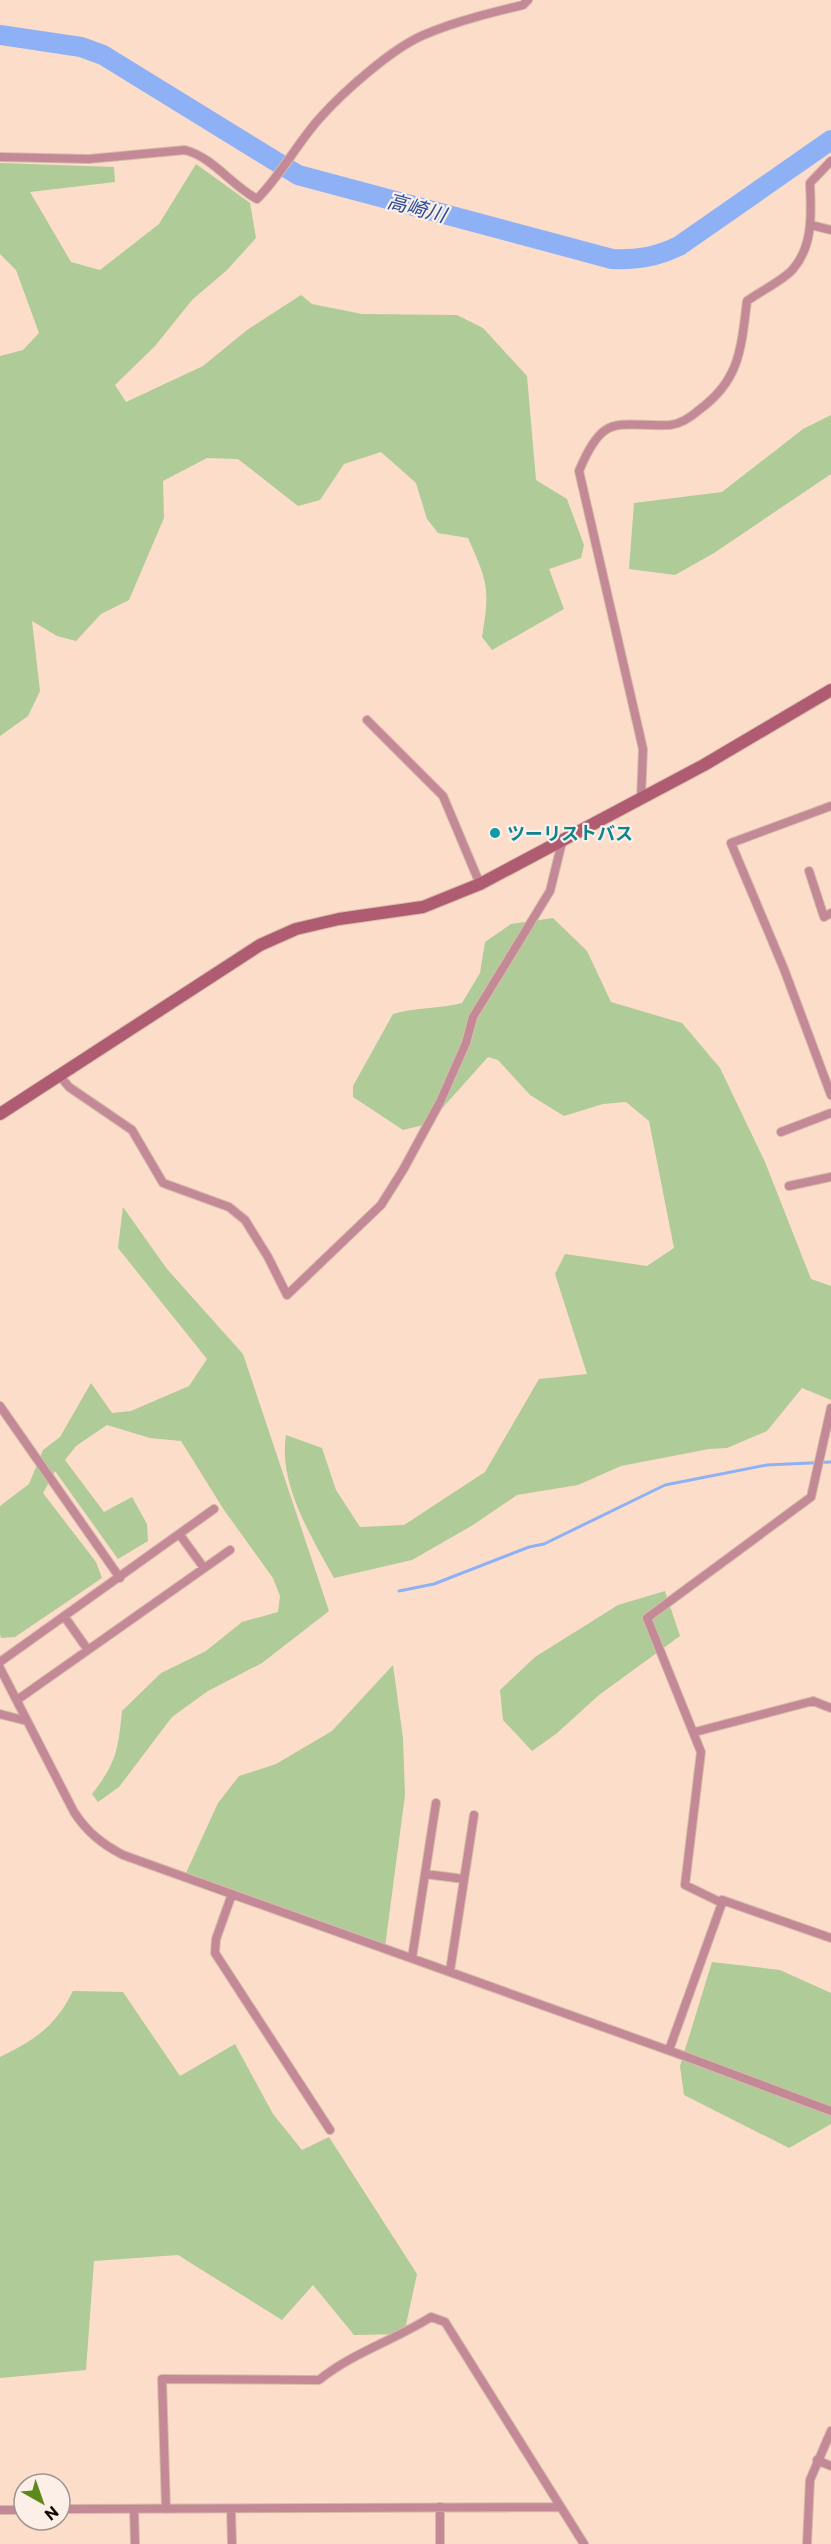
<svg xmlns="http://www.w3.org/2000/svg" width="831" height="2544" font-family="Commissioner,'Noto Sans JP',sans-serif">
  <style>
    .green { fill: #aecb98 }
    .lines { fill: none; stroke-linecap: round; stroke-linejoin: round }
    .stream { stroke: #8eb1f5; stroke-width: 3 }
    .river { stroke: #8eb1f5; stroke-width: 20 }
    .street-casing { stroke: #d7bbaa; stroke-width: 10 }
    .secondary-casing { stroke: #d7bbaa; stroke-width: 14 }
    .street { stroke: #c48997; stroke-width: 8 }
    .secondary { stroke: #af5b72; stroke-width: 12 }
    .culture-dot { fill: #0f9aa8; stroke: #fbefe7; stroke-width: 2 }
    .labels { text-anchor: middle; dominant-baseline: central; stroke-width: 4.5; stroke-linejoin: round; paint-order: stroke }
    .culture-label { font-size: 18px; font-weight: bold; fill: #0d838f; stroke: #fbefe7; text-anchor: start }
    .water-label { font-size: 20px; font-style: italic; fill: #284d9c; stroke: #fbefe7 }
  </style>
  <rect width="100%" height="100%" fill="#fcddca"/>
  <!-- green -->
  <path class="green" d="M0 163 114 167 115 182 30 192 71 262 100 270 159 224 196 164 250 203 256 238 227 270 192 300 155 346 115 385 126 402 203 366 247 330 301 295 312 304 362 314 457 315 483 328 527 376 536 480 567 499 584 545 581 558 549 569 564 609 492 650 482 637C490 588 488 583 468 538L438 533 427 519 416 483 381 452 344 464 320 500 298 506 238 459 207 458 163 481 164 518 129 600 101 614 76 641 57 636 32 621 40 691 28 716 0 736V356L23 350 39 333 16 270 0 254Z
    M831 415V474L714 553 675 575 629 569 634 503 722 492 803 429Z
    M553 918 587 951 611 1002 682 1023 720 1068 765 1162 811 1279 831 1286V1400L802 1388 767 1431 727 1448 709 1449 621 1466 578 1485 517 1495 473 1525 412 1560 334 1578C311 1536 278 1484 286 1435L322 1448 336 1490 360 1527 404 1525 485 1472 539 1379 587 1374 555 1274 565 1254 647 1266 674 1248 649 1121 626 1102 603 1104 564 1116 530 1095 498 1060 488 1057 428 1124 403 1130 353 1097V1086L393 1014C416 1007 439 1009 462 1003L480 973 485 942 511 924Z
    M123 1207 167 1269 243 1354 329 1611 262 1663 208 1691 172 1717 119 1787 98 1802 92 1794C117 1762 118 1750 122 1711L161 1673 206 1651 242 1622 278 1612 280 1596 273 1578 224 1510 181 1441 150 1438 107 1425 76 1446 65 1460 104 1512 132 1497 147 1524 148 1541 118 1559 55 1471 43 1493 96 1562 102 1578 15 1637 1 1638 0 1634V1506L29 1484 43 1450 60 1437 91 1383 112 1413 131 1411 189 1386 207 1359 118 1248Z
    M665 1591 680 1636 599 1695 556 1734 532 1751 503 1720 500 1690 535 1657 618 1605Z
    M393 1665 403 1738 405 1795 385 1947 186 1873 218 1803 239 1776 276 1764 332 1731Z
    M712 1962 780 1970 831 1993V2124L789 2148 684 2095 680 2066Z
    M73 1991 123 1992 180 2076 235 2044 273 2114 302 2150 329 2137 417 2274 404 2334 354 2335 313 2285 282 2320 178 2255 94 2261 86 2370 0 2378V2057C36 2039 54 2028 73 1991Z"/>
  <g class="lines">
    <!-- stream -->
    <path class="stream" d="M399 1591 434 1584 529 1547 544 1544 665 1485 767 1465 831 1462"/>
    <!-- river -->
    <path class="river" d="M0 35 81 47 103 55 298 175 612 259C638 260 656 257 679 246L831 140"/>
    <!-- street casing -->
    <g class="street-casing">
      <path id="street" d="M0 157 89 159 185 150C214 158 231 185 257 199 281 175 296 145 319 119 342 93 393 47 426 34 457 21 490 13 523 5L528 0
        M811 225 831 230
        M367 720 443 796 480 884
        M641 799 643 749 579 471C604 411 616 427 670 425 681 424 691 417 699 410 740 380 741 349 747 301 759 292 784 280 793 269 814 245 811 211 810 183L831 161
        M831 806 731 843 784 969 831 1095
        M809 871 824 917 831 913
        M59 1075 69 1087 132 1130 163 1183 229 1207 245 1220 268 1257 287 1295 381 1205 403 1170 440 1102 466 1043 473 1017 550 891 562 842
        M781 1132 831 1113
        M789 1186 831 1177
        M0 1406 120 1578
        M831 1408 811 1497 647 1618 701 1752 685 1885 722 1903V1900L831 1938
        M180 1535 204 1568
        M64 1616 88 1650
        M0 1662 214 1509
        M0 1668 74 1812C87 1832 102 1844 123 1855L687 2057 831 2111
        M17 1700 230 1550
        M0 1714 27 1721
        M695 1732 813 1701 831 1708
        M425 1874 464 1879
        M232 1894 216 1939 215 1953 330 2130
        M412 1958 436 1803
        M450 1971 474 1815
        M669 2050 722 1903
        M817 2460 831 2466
        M440 2507V2544
        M60 2509 560 2507
        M134 2509 135 2544
        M166 2509 162 2379 319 2380C352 2353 395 2340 431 2317L445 2322 584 2544
        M231 2509 232 2544
        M0 2510H24
        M807 2544 810 2480 831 2431"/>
    </g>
    <!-- secondary casing -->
    <g class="secondary-casing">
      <path id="secondary" d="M0 1114 260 945 296 929 339 919 423 907 480 884 704 765 831 690"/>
    </g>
    <!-- street -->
    <use href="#street" class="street"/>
    <!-- secondary -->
    <use href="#secondary" class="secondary"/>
  </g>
  <!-- markers -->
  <circle class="culture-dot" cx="495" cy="833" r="6"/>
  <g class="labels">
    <!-- culture labels -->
    <g class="culture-label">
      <text x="507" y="833">ツーリストバス</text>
    </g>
    <!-- water labels -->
    <g class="water-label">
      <text transform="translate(417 207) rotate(15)">高崎川</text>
    </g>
  </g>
  <!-- north arrow -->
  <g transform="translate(42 2502) rotate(140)"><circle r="28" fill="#fbefe7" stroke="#9f948d" stroke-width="1.5"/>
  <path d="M0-4.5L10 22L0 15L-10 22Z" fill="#5d891a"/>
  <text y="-9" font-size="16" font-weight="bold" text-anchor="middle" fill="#150b05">N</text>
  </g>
</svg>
